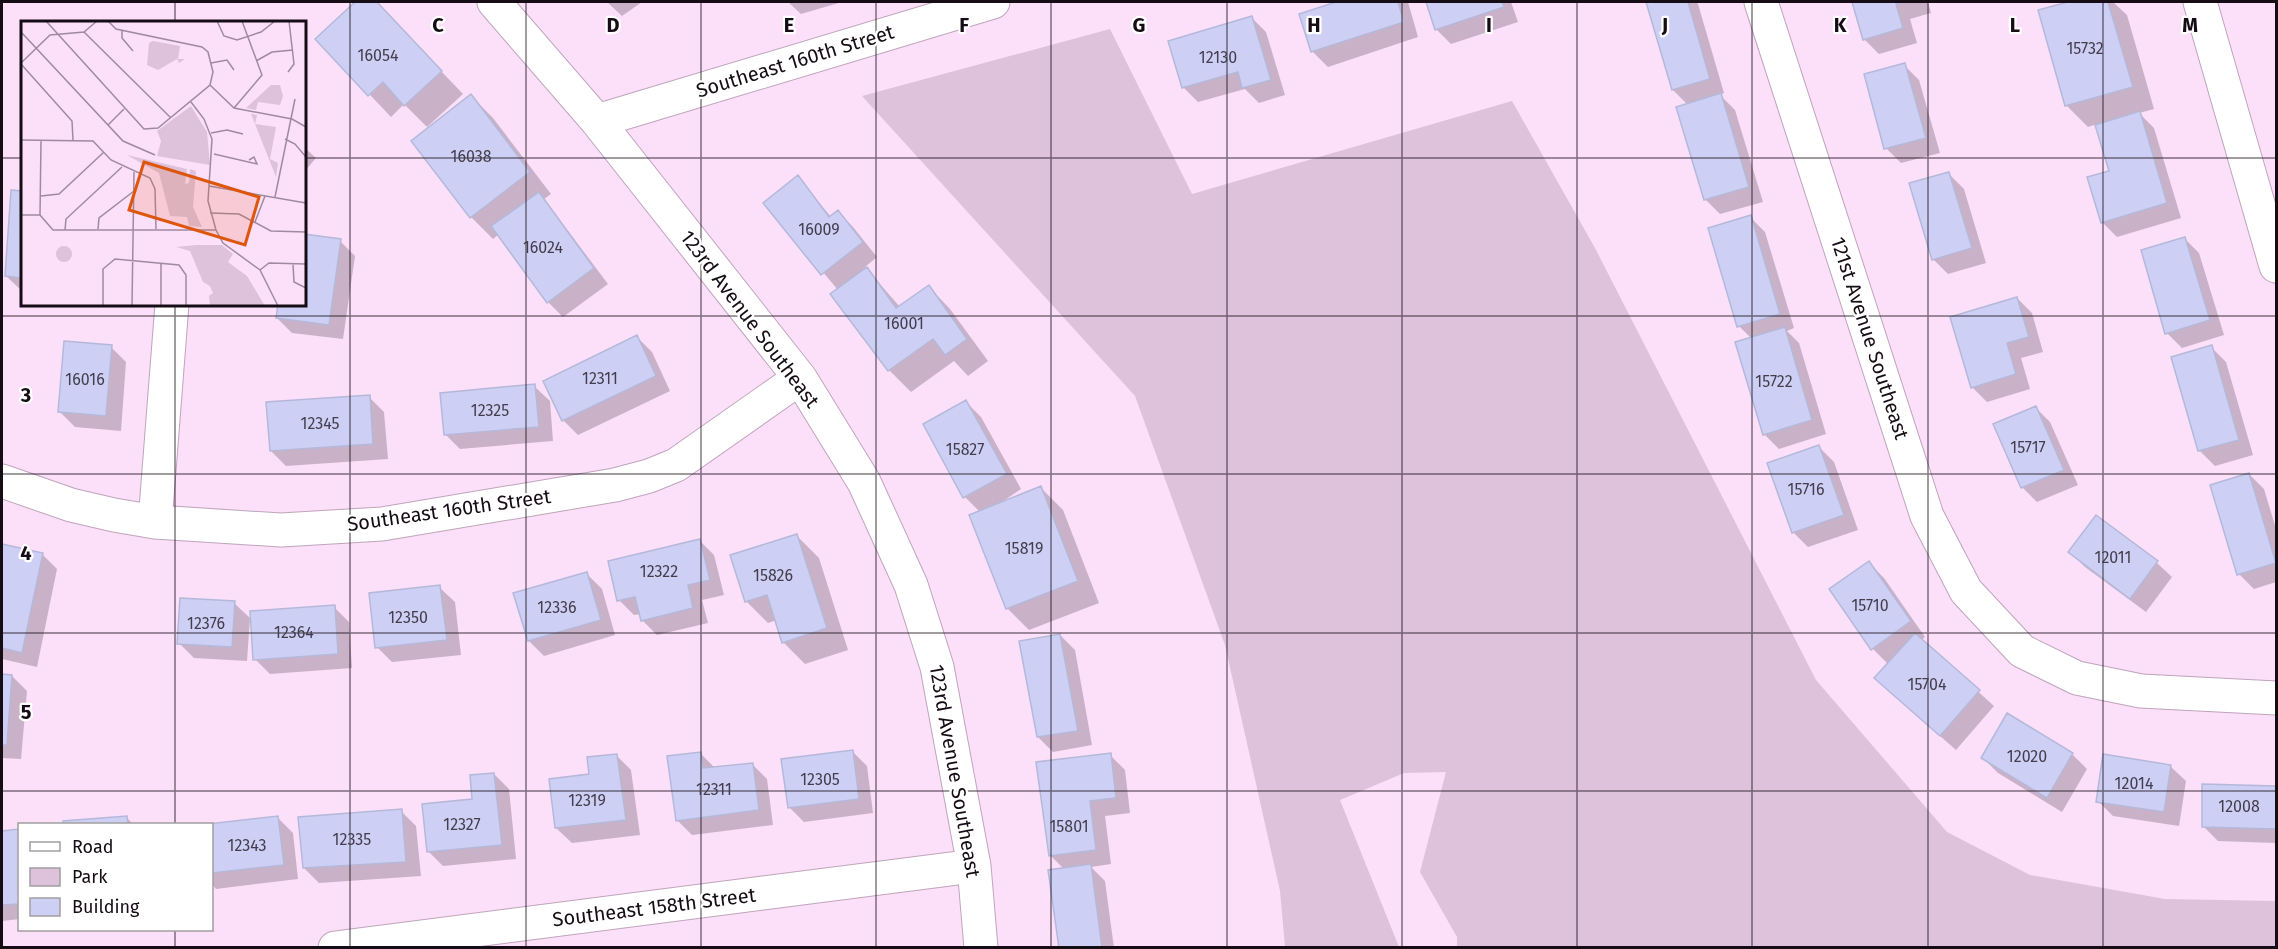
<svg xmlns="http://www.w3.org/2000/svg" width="2278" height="949" font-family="'Fira Sans',sans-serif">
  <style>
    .green { fill: #dec2dc }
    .shadow { fill: #0003 }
    .building { fill: #cdd0f4; stroke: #b5b8d9; stroke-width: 1.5 }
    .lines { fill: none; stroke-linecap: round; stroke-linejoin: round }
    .minor-casing { stroke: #bfa4bd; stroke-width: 35 }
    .minor { stroke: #fff; stroke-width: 33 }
    .grid { fill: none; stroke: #160c15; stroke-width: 1.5; stroke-opacity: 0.55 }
    .labels { text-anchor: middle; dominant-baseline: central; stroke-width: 4.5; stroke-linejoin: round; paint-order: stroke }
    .number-label { font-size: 16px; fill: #443d4d }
    .street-label { font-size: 20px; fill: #160c15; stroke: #fff }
    .inset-road { fill: none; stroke: #a08b9e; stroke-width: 1.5 }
    .view { fill: #de550c; fill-opacity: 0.15; stroke: #de550c; stroke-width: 3 }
    .inset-edge { fill: none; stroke: #160c15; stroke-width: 3 }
    .grid-label { font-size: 20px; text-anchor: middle; font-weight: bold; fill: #160c15; stroke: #fff; stroke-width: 4.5; stroke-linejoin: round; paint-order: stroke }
  </style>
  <rect width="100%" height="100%" fill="#fcdff9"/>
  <!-- green -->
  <path class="green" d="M1110 29 1192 194 1512 101 1595 248 1816 680 1947 832 2030 875 2165 899 2276 901V947H1457V937L1420 872 1446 772 1404 773 1340 800 1399 947H1285L1280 891 1225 645 1135 396 862 96Z"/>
  <!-- shadow -->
  <path class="shadow" d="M357 2H375L463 94 427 127 404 104 391 117 317 39Z
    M607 2H642L622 16Z
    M788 2H842L801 14Z
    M1341 2H1408L1418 37 1328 67 1313 52 1301 15Z
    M1427 2H1511L1518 22 1451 44 1436 29Z
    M1647 2H1696L1698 4 1724 93 1720 95 1735 110 1763 202 1720 214 1705 199 1688 105 1673 90Z
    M1853 2H1928L1931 13 1910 19 1917 43 1879 54 1864 39Z
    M2074 2H2113L2127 15 2154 109 2139 113 2154 128 2181 218 2117 237 2102 222 2111 171 2097 124 2088 127 2066 105 2040 11Z
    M1251 17 1266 32 1285 95 1259 103 1245 89 1198 102 1183 87Z
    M1904 65 1919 80 1940 153 1901 163 1886 148Z
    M471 96 493 118 551 194 544 199 608 284 563 317 548 302 499 234 493 239 471 217 413 141Z
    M304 147 316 158 304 172Z
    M1949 174 1964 189 1986 263 1948 274 1933 259Z
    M798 177 831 217 838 212 853 227 877 257 865 267 900 307 929 287 950 309 988 361 968 376 954 361 911 392 889 370 838 290 765 203Z
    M13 192 22 193V291L6 276Z
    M1750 217 1765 232 1794 328 1787 331 1799 343 1826 434 1779 449 1764 434 1752 339 1739 326Z
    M2184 238 2199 253 2224 335 2182 348 2167 333Z
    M340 241 355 256 343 339 292 333 277 318 304 304Z
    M2017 298 2032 313 2043 352 2021 358 2030 389 1987 402 1972 387Z
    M637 337 652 352 670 391 578 435 563 420Z
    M111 347 126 362 121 431 75 427 60 412Z
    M2211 347 2226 362 2253 455 2215 466 2200 451 2173 358Z
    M534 386 550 401 553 441 460 449 445 434Z
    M369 397 384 412 388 459 286 466 271 451Z
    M966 402 981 417 1021 489 996 506 1041 488 1063 510 1099 603 1029 630 1007 608 980 512 965 497 925 425Z
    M2035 407 2050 422 2078 485 2037 502 2022 487Z
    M1819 447 1834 462 1858 530 1808 547 1793 532Z
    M2249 474 2264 489 2276 529V582L2254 589 2239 574Z
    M797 536 819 558 848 650 805 664 783 642 777 620 768 623 746 601Z
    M699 540 714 555 724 595 702 600 708 623 657 635 642 620 641 614 634 615 619 600Z
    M2 545 42 554 57 569 37 667 2 659Z
    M2070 552 2157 563 2172 577 2146 612 2085 567Z
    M1869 563 1884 578 1925 637 1921 640 1994 706 1956 750 1891 693 1888 664 1873 649Z
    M587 574 602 589 615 635 544 656 529 641Z
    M439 587 455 602 461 655 392 662 377 647Z
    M234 603 250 618 247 661 194 658 179 643Z
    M334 607 349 622 352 668 270 674 255 659Z
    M1060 635 1075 650 1092 745 1053 752 1038 737Z
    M2 675 12 676 27 691 21 759 2 758Z
    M852 751 867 766 873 813 804 822 789 807Z
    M700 753 716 769 752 764 767 779 773 825 692 835 677 820Z
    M2072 754 2087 769 2062 812 1998 773 1983 758Z
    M616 755 631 770 640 835 572 843 556 828Z
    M1110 755 1125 770 1130 813 1105 816 1111 864 1091 867 1105 881 1114 948H1060L1064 869 1050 855Z
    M2170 766 2186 781 2179 826 2113 816 2098 801Z
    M494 774 509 789 516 859 443 866 428 851Z
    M2203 785 2276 788V843L2218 841 2203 826Z
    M401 811 416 826 421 876 319 883 304 868Z
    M126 817 133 824H65V822Z
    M278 818 293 833 298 879 216 889 212 884V826Z
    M20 832V919L2 921V833Z"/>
  <!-- building -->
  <path class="building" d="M355 2H377L442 71 404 106 383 82 368 96 315 39Z
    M1336 2H1398L1404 22 1311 52 1299 14Z
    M1426 2H1502L1504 7 1435 30Z
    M1646 2H1688L1710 79 1672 90Z
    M1852 2H1906L1896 4 1903 28 1863 40Z
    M2068 2H2108L2133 87 2065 106 2038 10Z
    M1252 16 1271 80 1242 88 1238 72 1182 88 1168 41Z
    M1905 63 1926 138 1884 149 1864 74Z
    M1721 93 1749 187 1704 200 1676 107Z
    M471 94 530 172 470 218 411 141Z
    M2140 111 2167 203 2101 223 2087 177 2109 171 2095 125Z
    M1949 172 1972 248 1932 260 1909 183Z
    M798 175 829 217 838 210 863 242 821 275 763 203Z
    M11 190 22 191V278L5 276Z
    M539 192 594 268 547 303 491 226Z
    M1751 215 1780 314 1737 327 1708 228Z
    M304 234 341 239 329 325 276 318 278 304H304Z
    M2185 237 2210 320 2165 334 2141 250Z
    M867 267 896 308 929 285 967 339 945 355 933 339 888 371 830 294Z
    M2017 297 2029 337 2007 343 2016 374 1971 388 1950 317Z
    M1785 327 1812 420 1763 435 1735 342Z
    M637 335 656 376 562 421 543 381Z
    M64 341 112 345 106 416 58 412Z
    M2212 345 2239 440 2198 451 2171 357Z
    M535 384 539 427 444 435 440 393Z
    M370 395 373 444 270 451 266 402Z
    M966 400 1007 474 963 498 923 424Z
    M2036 406 2064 470 2021 488 1993 424Z
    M1819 445 1844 515 1792 533 1767 463Z
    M2249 473 2276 563 2237 575 2210 485Z
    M1041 486 1078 581 1006 609 969 515Z
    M2096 515 2158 561 2130 599 2068 552Z
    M797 534 827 628 782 643 767 595 745 602 730 555Z
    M700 539 710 580 688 585 693 608 641 621 635 597 617 601 608 561Z
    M2 544 43 553 22 653 2 648Z
    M1869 561 1911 621 1871 650 1829 589Z
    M587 572 601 620 528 641 513 593Z
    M440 585 447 640 375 648 369 593Z
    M180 598 235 601 232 647 177 644Z
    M335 605 338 654 253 660 250 611Z
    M1915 633 1980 690 1940 736 1874 678Z
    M1060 634 1078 731 1037 737 1019 641Z
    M2 674 12 675 7 745H2Z
    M2007 713 2073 753 2047 798 1981 758Z
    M853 750 859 799 788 808 781 759Z
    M701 752 703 768 753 763 759 810 676 821 667 756Z
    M1111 753 1116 798 1090 801 1096 850 1049 856 1036 762Z
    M617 754 626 820 555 828 549 779 589 774 587 757Z
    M2103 754 2171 765 2164 812 2096 802Z
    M494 773 502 845 427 852 422 804 472 799 470 775Z
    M2202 784 2276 786V829L2202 827Z
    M402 809 406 862 303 868 298 817Z
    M127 816 128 824H64L63 821Z
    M278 816 284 865 212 873V824H208Z
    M19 829 20 904 2 905V831Z
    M1091 864 1102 948H1059L1048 870Z"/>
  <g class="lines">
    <!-- minor casing -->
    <g class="minor-casing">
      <path id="minor" d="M494 2 597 121 800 378 864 482 911 585 937 667 974 866 981 948
        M1761 2 1927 516 1966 591 2022 651 2077 678 2141 691 2276 698
        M2200 2 2276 266
        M597 121 993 2
        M2 481 71 505 114 515 155 522 281 530 382 524 615 485 649 476 676 465 800 378
        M155 522 172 304
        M335 948 974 866"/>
    </g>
    <!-- minor -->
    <use href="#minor" class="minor"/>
  </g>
  <!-- grid -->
  <path class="grid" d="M175 2V22M350 2V948M526 2V948M701 2V948M876 2V948M1051 2V948M1227 2V948M1402 2V948M1577 2V948M1752 2V948M1928 2V948M2103 2V948M2 158H22M304 158H2276M175 304V824M2 316H2276M2 474H2276M2 633H2276M2 791H2276M175 930V948"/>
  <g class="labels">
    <!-- number labels -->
    <g class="number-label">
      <text x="2085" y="48">15732</text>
      <text x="378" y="55">16054</text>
      <text x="1218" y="57">12130</text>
      <text x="471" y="156">16038</text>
      <text x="819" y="229">16009</text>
      <text x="543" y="247">16024</text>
      <text x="904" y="323">16001</text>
      <text x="600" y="378">12311</text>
      <text x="85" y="379">16016</text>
      <text x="1774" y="381">15722</text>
      <text x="490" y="410">12325</text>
      <text x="320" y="423">12345</text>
      <text x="2028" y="447">15717</text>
      <text x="965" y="449">15827</text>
      <text x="1806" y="489">15716</text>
      <text x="1024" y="548">15819</text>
      <text x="2113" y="557">12011</text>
      <text x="659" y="571">12322</text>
      <text x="773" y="575">15826</text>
      <text x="1870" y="605">15710</text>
      <text x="557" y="607">12336</text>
      <text x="408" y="617">12350</text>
      <text x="206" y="623">12376</text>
      <text x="294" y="632">12364</text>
      <text x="1927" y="684">15704</text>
      <text x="2027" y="756">12020</text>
      <text x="820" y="779">12305</text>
      <text x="2134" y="783">12014</text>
      <text x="714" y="789">12311</text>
      <text x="587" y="800">12319</text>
      <text x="2239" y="806">12008</text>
      <text x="462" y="824">12327</text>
      <text x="1069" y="826">15801</text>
      <text x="352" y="839">12335</text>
      <text x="247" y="845">12343</text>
    </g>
    <!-- street labels -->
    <g class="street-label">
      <text transform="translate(795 61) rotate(-17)">Southeast 160th Street</text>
      <text transform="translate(750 319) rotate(53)">123rd Avenue Southeast</text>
      <text transform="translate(1870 338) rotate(72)">121st Avenue Southeast</text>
      <text transform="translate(449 510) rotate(-8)">Southeast 160th Street</text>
      <text transform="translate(955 771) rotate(80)">123rd Avenue Southeast</text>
      <text transform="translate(654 907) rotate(-7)">Southeast 158th Street</text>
    </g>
  </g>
  <!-- overview -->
  <g transform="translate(21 21)">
    <rect width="285" height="285" fill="#fcdff9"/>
    <path d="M132 20 159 25 157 38H164L158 42 156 38 137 49 126 44 128 22ZM250 64H259L262 75 259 84 237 81 235 89 225 87ZM170 85 186 111 189 144 136 135 140 120 136 110ZM230 93 236 94 234 103 255 106 249 138 257 142 255 156ZM106 134 166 148 164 163 168 162 169 148 175 150 172 186 181 206 168 205 166 196 149 195 138 152ZM175 224H201L212 233 207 241 226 255 244 285H189L188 275 192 272 189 265 182 261 169 230 155 226ZM35 233a8 8 0 1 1 16 0a8 8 0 1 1-16 0Z" fill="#dec2dc"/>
    <path class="inset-road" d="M25 0 123 108 137 107 189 64 192 51 187 31 181 26 95 8 87 0M196 0 203 15 216 19 240 11 254 0M101 9V17L112 30M63 11 150 97M1 12 102 120 134 134M235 40 251 31 272 29M0 42 29 14 63 11 76 0M190 42 206 39 213 49M0 43 51 100 52 119M267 51 273 43 268 0M189 64 213 87 271 98 285 106M170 81 183 98 191 118 187 180 195 209 202 222 239 249 257 285M213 87 241 54 221 0M87 104 103 88M190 112 206 109 222 113M264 118 274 123 285 136M0 119 72 120 90 139 129 157 134 168 135 208M193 133 236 143 233 136 228 139M188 165 285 182M20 175 38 173 83 131M254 176 274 78M189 192 218 193 250 210 285 211M0 194H19L32 209H195M19 194 20 119M234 201 244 175M77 208 78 197 113 170M44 209 45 198 101 146M272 243 273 261 285 267M239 249 248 242 285 243M82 285V248L94 238 158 244 165 254V285M111 285 113 151M140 285V243"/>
    <path class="view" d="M123 141 238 176 224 224 108 189Z"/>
    <rect width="285" height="285" class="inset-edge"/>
  </g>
  <g class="grid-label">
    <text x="438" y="32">C</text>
    <text x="613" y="32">D</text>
    <text x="789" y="32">E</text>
    <text x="964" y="32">F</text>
    <text x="1139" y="32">G</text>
    <text x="1314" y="32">H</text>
    <text x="1489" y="32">I</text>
    <text x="1665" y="32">J</text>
    <text x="1840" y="32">K</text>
    <text x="2015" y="32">L</text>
    <text x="2190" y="32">M</text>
    <text x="26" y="402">3</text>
    <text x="26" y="560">4</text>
    <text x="26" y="719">5</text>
  </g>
  <!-- border -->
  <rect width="2278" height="949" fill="none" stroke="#160c15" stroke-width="6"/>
  <!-- legend -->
  <rect x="18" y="823" width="195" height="108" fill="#ffffff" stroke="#a29ea1" stroke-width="1.5"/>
  <rect x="30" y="842" width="30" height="9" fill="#ffffff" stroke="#a29ea1" stroke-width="1.5"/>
  <text x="72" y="853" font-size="18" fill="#160c15">Road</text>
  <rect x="30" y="868" width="30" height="18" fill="#dec2dc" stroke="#a29ea1" stroke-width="1.5"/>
  <text x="72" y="883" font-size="18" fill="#160c15">Park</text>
  <rect x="30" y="898" width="30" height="18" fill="#cdd0f4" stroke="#a29ea1" stroke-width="1.5"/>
  <text x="72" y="913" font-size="18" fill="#160c15">Building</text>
</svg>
